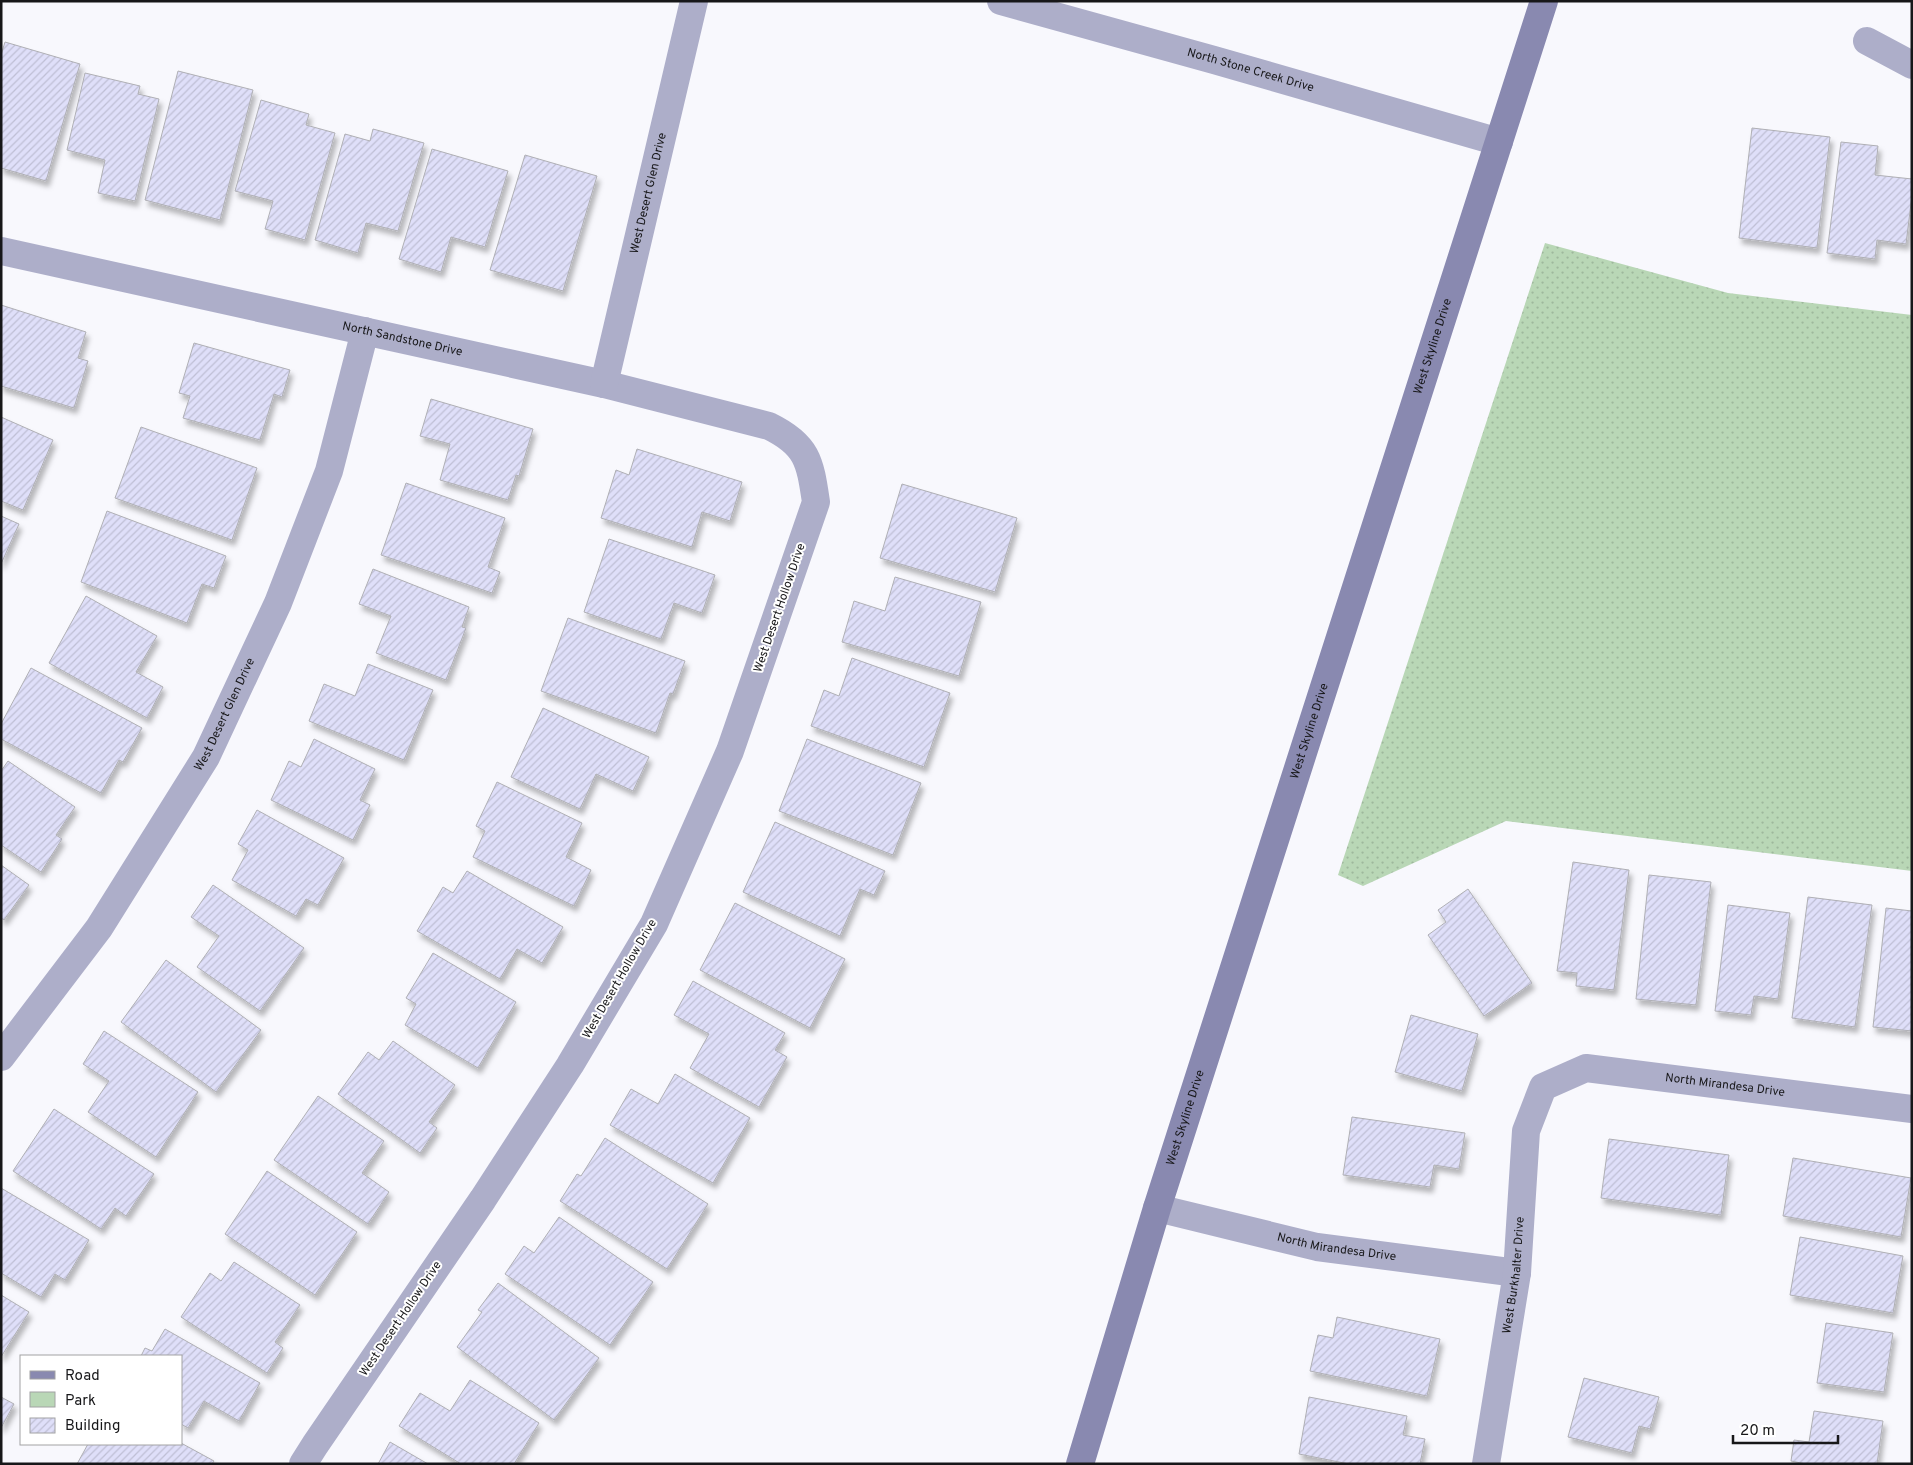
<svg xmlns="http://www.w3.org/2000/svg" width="1913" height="1465" font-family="Overpass,sans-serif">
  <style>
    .green { fill: url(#green-dots) }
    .building { fill: url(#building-hatch); stroke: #afafb4; filter: url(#shadow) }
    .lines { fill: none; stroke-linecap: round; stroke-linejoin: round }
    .street { stroke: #adaec9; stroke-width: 28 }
    .secondary { stroke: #8989b0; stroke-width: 28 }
    .labels { text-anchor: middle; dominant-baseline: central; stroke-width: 4; stroke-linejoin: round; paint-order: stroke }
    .street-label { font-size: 12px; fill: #171719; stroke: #fff }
  </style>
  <defs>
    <pattern id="green-dots" width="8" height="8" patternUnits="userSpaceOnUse" patternTransform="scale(1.25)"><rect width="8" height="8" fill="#b9d7b6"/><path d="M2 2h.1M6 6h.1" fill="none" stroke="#9eb89c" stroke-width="1.8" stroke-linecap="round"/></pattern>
    <pattern id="building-hatch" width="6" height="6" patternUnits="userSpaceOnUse" patternTransform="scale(1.25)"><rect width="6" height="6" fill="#dfdff9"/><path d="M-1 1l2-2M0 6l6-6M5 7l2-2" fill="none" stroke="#bfbfd5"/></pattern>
    <filter id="shadow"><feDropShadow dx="3" dy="5.5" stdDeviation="2.5" flood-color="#0004"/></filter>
  </defs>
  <rect width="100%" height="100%" fill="#f8f8fd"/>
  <!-- green -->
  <path class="green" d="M1545 243 1728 293 1912 315V871L1506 821 1363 886 1338 875Z"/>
  <!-- building -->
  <path class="building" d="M5 42 80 64 46 181 1 168V55Z
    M178 71 253 90 220 220 145 200Z
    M85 73 140 86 138 94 159 99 135 201 98 193 105 160 67 150Z
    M261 100 309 114 306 125 335 133 305 240 265 229 273 201 235 191Z
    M1752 128 1830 137 1817 248 1739 238Z
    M373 129 424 143 398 231 366 223 358 253 315 240 345 134 370 141Z
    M1841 142 1878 146 1875 175 1912 179V195L1906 244 1877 240 1875 259 1827 253Z
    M432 149 508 171 485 247 451 237 441 272 399 259Z
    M525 155 597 176 563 291 490 270Z
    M1 305 86 332 78 358 88 361 74 408 1 386Z
    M194 343 290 370 282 397 274 394 260 440 183 418 190 396 179 393Z
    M431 399 533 429 519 476 516 475 508 500 440 480 450 444 420 436Z
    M1 417 53 440 23 510 1 501Z
    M141 427 257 468 232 540 115 498Z
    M637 449 742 482 730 521 702 512 692 547 601 518 616 470 629 475Z
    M406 483 505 518 488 567 500 572 492 593 381 555Z
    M902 484 1017 518 995 592 880 558Z
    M107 511 226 556 214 588 202 584 187 623 81 582Z
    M1 516 19 524 1 564Z
    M609 539 715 575 702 613 674 603 661 639 584 612Z
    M373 569 469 607 462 627 466 628 446 680 376 653 391 616 359 604Z
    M895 577 981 602 959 676 842 642 854 601 885 611Z
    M86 596 157 636 136 672 163 687 147 718 49 663Z
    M568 618 685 661 673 694 670 693 656 733 541 691Z
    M852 658 950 693 924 767 811 726 824 690 839 696Z
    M368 664 433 690 404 760 309 721 324 684 355 696Z
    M31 668 142 728 123 762 119 760 101 793 1 739V724Z
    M543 708 649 757 633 791 596 774 580 809 511 777Z
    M314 739 375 769 360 800 370 805 353 840 271 800 289 761 301 767Z
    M807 739 921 783 893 855 779 811Z
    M8 761 75 807 56 835 62 839 41 872 1 845V771Z
    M497 782 582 823 566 857 591 870 574 906 473 857 485 831 476 826Z
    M257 810 344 858 318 905 306 899 296 916 232 880 248 850 238 844Z
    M775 822 885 871 874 895 860 889 840 936 743 892Z
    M1573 862 1629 870 1614 990 1576 986 1577 973 1557 971Z
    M1 865 29 885 4 920 1 918Z
    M467 871 563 927 542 963 517 949 500 979 417 931 443 887 453 893Z
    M1649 875 1711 882 1696 1005 1636 999Z
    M213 885 304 948 260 1011 197 967 219 936 191 917Z
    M1468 889 1532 983 1484 1016 1428 935 1446 922 1438 910Z
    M1808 897 1872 905 1855 1027 1792 1018Z
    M735 903 845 959 810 1028 700 970Z
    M1728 905 1790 913 1778 999 1754 996 1751 1015 1715 1011Z
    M1886 908 1912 911V1031L1873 1027Z
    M433 953 516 1002 478 1068 405 1025 416 1004 406 998Z
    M166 960 261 1030 216 1092 121 1022Z
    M693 981 785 1033 775 1050 787 1057 759 1107 690 1068 709 1034 674 1015Z
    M1411 1015 1478 1034 1462 1091 1395 1072Z
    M104 1031 198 1092 156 1157 88 1112 109 1081 83 1064Z
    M393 1041 455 1085 429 1122 437 1128 420 1153 338 1094 368 1052 379 1060Z
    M675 1074 750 1118 713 1183 610 1125 631 1089 658 1104Z
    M318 1096 384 1141 362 1173 389 1192 368 1224 274 1160Z
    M54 1109 154 1174 126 1216 115 1208 101 1229 13 1171Z
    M1352 1117 1465 1133 1459 1169 1434 1165 1430 1187 1343 1175Z
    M605 1138 708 1204 667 1269 560 1201 577 1174 581 1176Z
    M1609 1139 1729 1155 1721 1215 1601 1198Z
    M1793 1158 1911 1178 1901 1237 1783 1216Z
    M267 1171 357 1232 315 1295 225 1234Z
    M1 1188 89 1240 65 1280 55 1274 41 1297 1 1273Z
    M559 1217 653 1282 610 1345 505 1274 524 1246 534 1253Z
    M1800 1237 1903 1256 1893 1313 1790 1295Z
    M234 1262 300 1305 275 1342 283 1348 267 1373 181 1317 210 1273 221 1281Z
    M498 1283 599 1358 554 1420 457 1347 482 1312 478 1310Z
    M1 1295 29 1312 1 1357Z
    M1337 1317 1440 1339 1427 1396 1310 1371 1318 1335 1333 1338Z
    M1826 1323 1893 1333 1884 1392 1817 1383Z
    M165 1329 260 1383 239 1421 204 1401 188 1428 181 1424V1356H141L145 1348 152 1351Z
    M1584 1378 1659 1397 1650 1429 1639 1426 1632 1453 1568 1437Z
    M470 1380 539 1423 514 1464H461L399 1426 420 1393 450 1411Z
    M1 1397 14 1404 1 1428Z
    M1309 1397 1407 1416 1403 1435 1425 1439 1420 1464H1349L1299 1454Z
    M1814 1411 1883 1421 1877 1464H1806L1791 1461 1794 1440 1809 1442Z
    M390 1442 428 1464H378Z
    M181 1443 214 1461 212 1464H77L88 1444Z"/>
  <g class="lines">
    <!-- street -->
    <g class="street">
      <path id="s1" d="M1001 1 1214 60 1499 142"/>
      <path d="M1867 41 1912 65"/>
      <path id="s2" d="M1 251 604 384 769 426C808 445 810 462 816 502L730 751 654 924 570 1065 483 1199 315 1445 303 1464"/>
      <path id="s3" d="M604 384 694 1"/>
      <path id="s4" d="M1 1057 99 928 206 757 278 603 329 471 365 331"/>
      <path id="s5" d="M1157 1208 1317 1247 1517 1273"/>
      <path id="s6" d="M1486 1464 1517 1273 1526 1131 1543 1087 1586 1068 1912 1109"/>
    </g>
    <!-- secondary -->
    <path class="secondary" id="s7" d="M1080 1464 1157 1208 1544 1"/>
  </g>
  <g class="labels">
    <!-- street labels -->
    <g class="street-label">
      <text stroke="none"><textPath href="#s1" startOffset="259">North Stone Creek Drive</textPath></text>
      <text stroke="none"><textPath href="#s3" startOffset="196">West Desert Glen Drive</textPath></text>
      <text stroke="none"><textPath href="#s2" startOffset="411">North Sandstone Drive</textPath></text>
      <text stroke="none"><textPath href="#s7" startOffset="1172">West Skyline Drive</textPath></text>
      <text transform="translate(780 608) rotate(-71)">West Desert Hollow Drive</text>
      <text stroke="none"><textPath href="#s4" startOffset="410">West Desert Glen Drive</textPath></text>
      <text stroke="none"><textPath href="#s7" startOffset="768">West Skyline Drive</textPath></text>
      <text transform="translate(620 979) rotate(-60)">West Desert Hollow Drive</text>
      <text stroke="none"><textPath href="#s6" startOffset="570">North Mirandesa Drive</textPath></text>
      <text stroke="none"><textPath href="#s7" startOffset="362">West Skyline Drive</textPath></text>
      <text stroke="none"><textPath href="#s5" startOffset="184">North Mirandesa Drive</textPath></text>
      <text stroke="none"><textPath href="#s6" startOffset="191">West Burkhalter Drive</textPath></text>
      <text transform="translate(401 1319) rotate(-56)">West Desert Hollow Drive</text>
    </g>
  </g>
  <!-- border -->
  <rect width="1913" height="1465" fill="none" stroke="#171719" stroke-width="5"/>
  <!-- legend -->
  <rect x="20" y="1355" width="162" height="90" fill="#ffffff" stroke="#a2a2a3"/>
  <rect x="30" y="1371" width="25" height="8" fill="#8989b0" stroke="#a2a2a3"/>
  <text x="65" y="1380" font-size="15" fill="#171719">Road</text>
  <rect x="30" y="1392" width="25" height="15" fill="#b9d7b6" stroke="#a2a2a3"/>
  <text x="65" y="1405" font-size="15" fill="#171719">Park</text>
  <rect x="30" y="1418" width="25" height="15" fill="url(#building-hatch)" stroke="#a2a2a3"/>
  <text x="65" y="1430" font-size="15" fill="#171719">Building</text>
  <!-- scale -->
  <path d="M1733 1435v8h105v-8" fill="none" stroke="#171719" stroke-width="2.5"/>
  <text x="1740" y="1435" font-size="15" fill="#171719" stroke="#ffffff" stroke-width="4" paint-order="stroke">20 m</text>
</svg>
